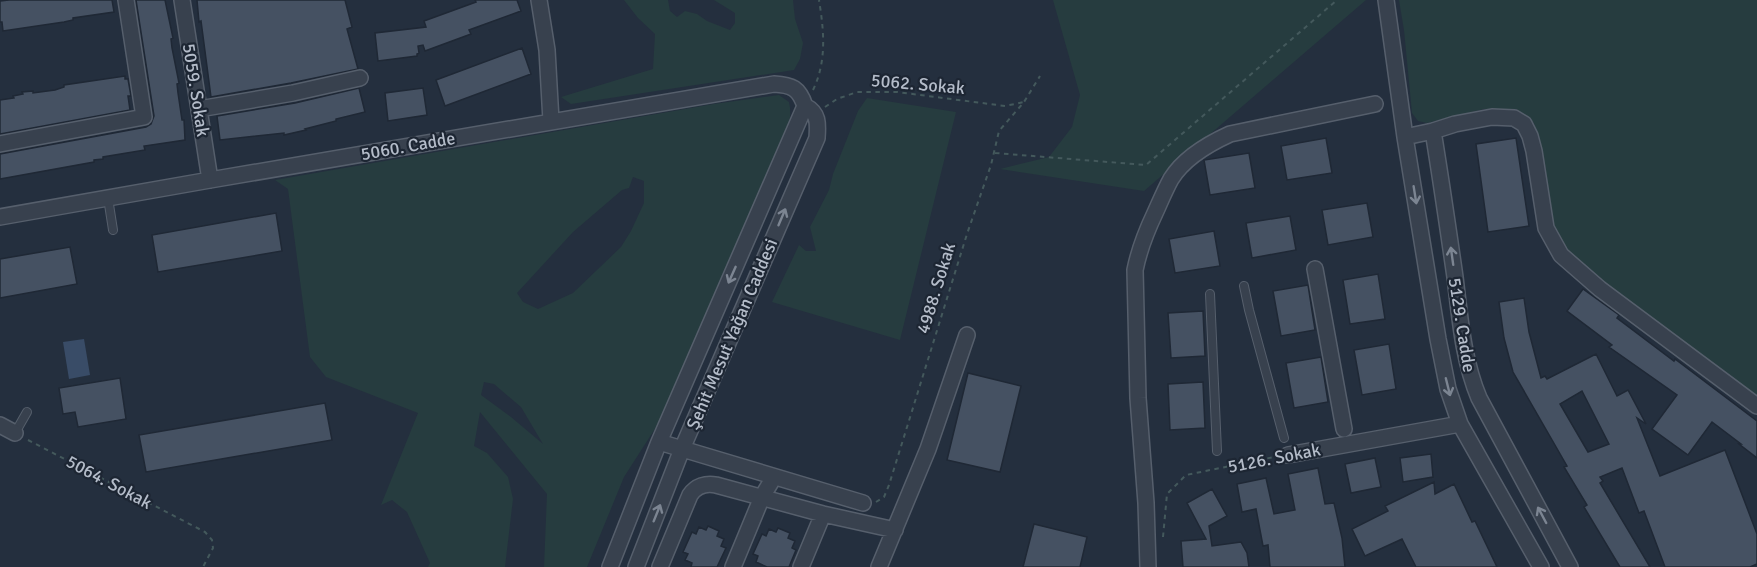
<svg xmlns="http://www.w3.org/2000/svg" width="1757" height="567" font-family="Signika,sans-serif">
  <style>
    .green { fill: #263c3f; fill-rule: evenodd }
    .water { fill: #394c67 }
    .building { fill: #455162; stroke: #1f2835; stroke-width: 1.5; fill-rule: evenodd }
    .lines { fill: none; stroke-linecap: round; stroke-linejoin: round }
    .service-casing { stroke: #565f6c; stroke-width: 10 }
    .minor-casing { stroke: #565f6c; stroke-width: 18 }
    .path { stroke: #44595c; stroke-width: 2; stroke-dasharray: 4.5 4.5; stroke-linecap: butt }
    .service { stroke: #38414e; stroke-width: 8 }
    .minor { stroke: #38414e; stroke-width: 15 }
    .oneway { stroke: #7c8592 }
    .labels { text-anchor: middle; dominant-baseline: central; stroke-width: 4.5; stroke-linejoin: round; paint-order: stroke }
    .street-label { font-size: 18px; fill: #b4bcc9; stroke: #1d2633 }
  </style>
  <rect width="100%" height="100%" fill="#242f3e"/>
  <!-- green -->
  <path class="green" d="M624 0H668L670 11 677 17 685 11 697 14 707 21 730 30 735 23V13L714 0H793L795 19 803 43 800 59 794 70 571 104 561 97 653 69 655 34 638 18Z
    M1053 0H1366L1144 191 1000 169 1049 157 1072 127 1080 95Z
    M1399 0H1757V397L1572 260 1547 223 1546 170 1534 123 1516 109H1484L1427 123 1418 121 1412 113 1404 30Z
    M779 95 789 102C794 123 783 142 775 161L658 424 624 477 587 567H544L547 494 480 412 474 446 487 453 508 477 513 499 505 567H428L430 563 407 512 392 500 381 505 418 413 326 377 310 357 288 189 275 180 714 104ZM633 177 644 181V203L631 231 621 247 573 293 538 309 523 302 517 293 573 232 622 190 629 188ZM484 382 494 384 521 407 543 444 511 417 481 395Z
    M867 98 956 112 900 340 772 302 799 245 806 251H816L810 227 829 190 833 174 858 111Z"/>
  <!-- water -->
  <path class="water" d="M84 339 90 375 69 379 63 342Z"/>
  <!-- building -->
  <path class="building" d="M9 0H112L114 12 73 18V20L64 22 3 31 2 22H0V1Z
    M136 0H165L173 38 171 39 172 48 179 83 177 84 178 93 182 120H184L185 140 144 146 145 150 103 157V159L94 160V162L0 179V154L146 127 151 124 154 116Z
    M197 0H345L352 27 347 29 358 69 291 83 211 97 201 21 199 22Z
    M475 0H517L521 11 469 30 471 34 425 51 423 45 418 46 419 53 417 54V56L378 61 375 33 426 27 424 21 476 2Z
    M522 48 531 74 445 106 436 80Z
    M125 76V79H128L131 96H128L130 110 0 134V100L14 98 13 96 23 94 22 92 33 91V93L55 90 64 87V85Z
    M359 88 365 112 336 119V121L305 129 306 130 284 135V133L220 140 217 116 295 103Z
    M423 88 427 115 388 121 385 93Z
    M1326 138 1332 173 1287 180 1281 146Z
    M1516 138 1529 226 1488 232 1476 144Z
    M1249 153 1255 188 1210 195 1204 160Z
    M1367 203 1373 237 1328 245 1322 210Z
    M276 213 282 251 158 272 152 235Z
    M1290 216 1296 250 1252 258 1246 223Z
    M1214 231 1220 266 1175 273 1169 239Z
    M70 247 77 284 0 298V259Z
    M1378 274 1385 319 1350 324 1343 280Z
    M1308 285 1315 330 1281 336 1273 291Z
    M1583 289 1619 315 1617 318 1674 361 1675 359 1757 421V458L1739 444H1741L1712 422 1688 455 1652 429 1677 395 1609 347 1612 345 1567 311Z
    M1524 298 1529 332 1541 378 1545 376 1547 379 1596 354 1617 396 1628 390 1646 424 1637 418 1660 476 1725 450 1757 534V564L1750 567H1665L1644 511 1639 513 1622 468 1600 477 1603 481 1600 483 1650 567H1620L1584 507 1587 505 1564 467 1567 466 1513 372 1504 338 1499 302ZM1582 391 1609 444 1588 452 1560 404Z
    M1203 311 1205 356 1171 358 1168 313Z
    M1389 344 1396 389 1362 395 1354 350Z
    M1321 357 1328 402 1294 408 1286 363Z
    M968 373 1021 386 1000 472 947 460Z
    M120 378 126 419 78 427 75 412 63 414 59 388Z
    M1203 382 1205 428 1170 430 1168 384Z
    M325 403 332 440 146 472 139 435Z
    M1431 454 1433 477 1403 482 1400 458Z
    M1375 458 1381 487 1351 493 1345 464Z
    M1318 468 1325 504 1334 503 1342 538 1345 567H1270L1268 545 1263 546 1256 509 1242 512 1237 484 1266 478 1274 514 1295 510 1288 474Z
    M1434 482 1435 494 1454 484 1472 522 1475 521 1497 567H1416L1402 539 1365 556 1352 529 1388 511 1385 506Z
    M1212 489 1227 516 1209 526 1212 546 1241 542 1247 553 1249 567H1183L1181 541 1206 539 1187 503Z
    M1034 524 1087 537 1080 567H1023Z
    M708 526 719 531 717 536 724 539 721 546 726 548 717 567H691L692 563 685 560 688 554 683 552 692 532 696 534 699 527 706 530Z
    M778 528 790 533 788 538 795 541 792 548 796 550 789 567H767L756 562 758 556 753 554 762 534 766 536 769 529 776 532Z"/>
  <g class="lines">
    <!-- service casing -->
    <g class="service-casing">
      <path id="service" d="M108 198 113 230
        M1244 286 1249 310 1284 438
        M1210 294 1217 451
        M15 433 27 412"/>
    </g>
    <!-- minor casing -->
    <g class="minor-casing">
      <path id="minor" d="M182 0 210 180
        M539 0 547 50 551 121
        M1386 0 1405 137 1438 339 1448 389 1460 424 1541 567
        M199 109 293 93 360 78
        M1433 131C1441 180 1448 228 1455 277 1460 318 1463 360 1479 398L1570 567
        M1405 137 1433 131 1455 124 1492 117 1514 118 1524 124 1530 136 1534 151 1546 228 1561 255 1600 289 1757 406
        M0 144 144 117 126 0
        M0 217 210 180 774 84C792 85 799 88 805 106
        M1315 269 1344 429
        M0 425 15 433
        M659 442 863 503
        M1288 455 1460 424
        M610 567 659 442 805 106
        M636 567 682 449 817 138C818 124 819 113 805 106
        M660 567 690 495C696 486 706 483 716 485L823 514 895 530
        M733 567 762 497 774 477
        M801 567 823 514
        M879 567 928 449 967 335
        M1148 567 1146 503 1138 398 1135 270C1139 250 1146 232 1155 213 1160 202 1165 190 1171 179 1184 158 1208 144 1230 134L1375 104"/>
    </g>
    <!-- path -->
    <path class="path" d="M813 90C827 61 824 31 819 0
      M825 107 837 99 857 92H897L1005 106 1024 102
      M995 153 1146 165 1337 0
      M28 440 205 532 212 540 213 548 203 567
      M876 502 884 497 889 485 967 234 991 165 999 131 1024 102 1040 76
      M1163 537 1167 494 1186 475 1274 457"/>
    <!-- service -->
    <use href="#service" class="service"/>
    <!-- minor -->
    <use href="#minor" class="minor"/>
  </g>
  <!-- one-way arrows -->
  <defs><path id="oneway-shaft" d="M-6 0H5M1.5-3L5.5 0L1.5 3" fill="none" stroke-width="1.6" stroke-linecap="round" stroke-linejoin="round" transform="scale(1.5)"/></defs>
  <g class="oneway">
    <use href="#oneway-shaft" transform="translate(1415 195) rotate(81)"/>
    <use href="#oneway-shaft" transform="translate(782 217) rotate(-67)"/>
    <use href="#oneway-shaft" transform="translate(1452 256) rotate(-98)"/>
    <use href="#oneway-shaft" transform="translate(732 275) rotate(114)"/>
    <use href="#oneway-shaft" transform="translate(1448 387) rotate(76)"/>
    <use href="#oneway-shaft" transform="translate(657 513) rotate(-68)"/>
    <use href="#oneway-shaft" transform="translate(1542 515) rotate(-118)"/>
  </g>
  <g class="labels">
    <!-- street labels -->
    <g class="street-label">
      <text transform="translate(918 84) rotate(5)">5062. Sokak</text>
      <text transform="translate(196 90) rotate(81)">5059. Sokak</text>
      <text transform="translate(408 146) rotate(-10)">5060. Cadde</text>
      <text transform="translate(936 288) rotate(-73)">4988. Sokak</text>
      <text transform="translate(1462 325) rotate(81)">5129. Cadde</text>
      <text transform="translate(732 334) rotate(-67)">Şehit Mesut Yağan Caddesi</text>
      <text transform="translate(1274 458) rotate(-11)">5126. Sokak</text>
      <text transform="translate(109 482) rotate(28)">5064. Sokak</text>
    </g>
  </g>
</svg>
